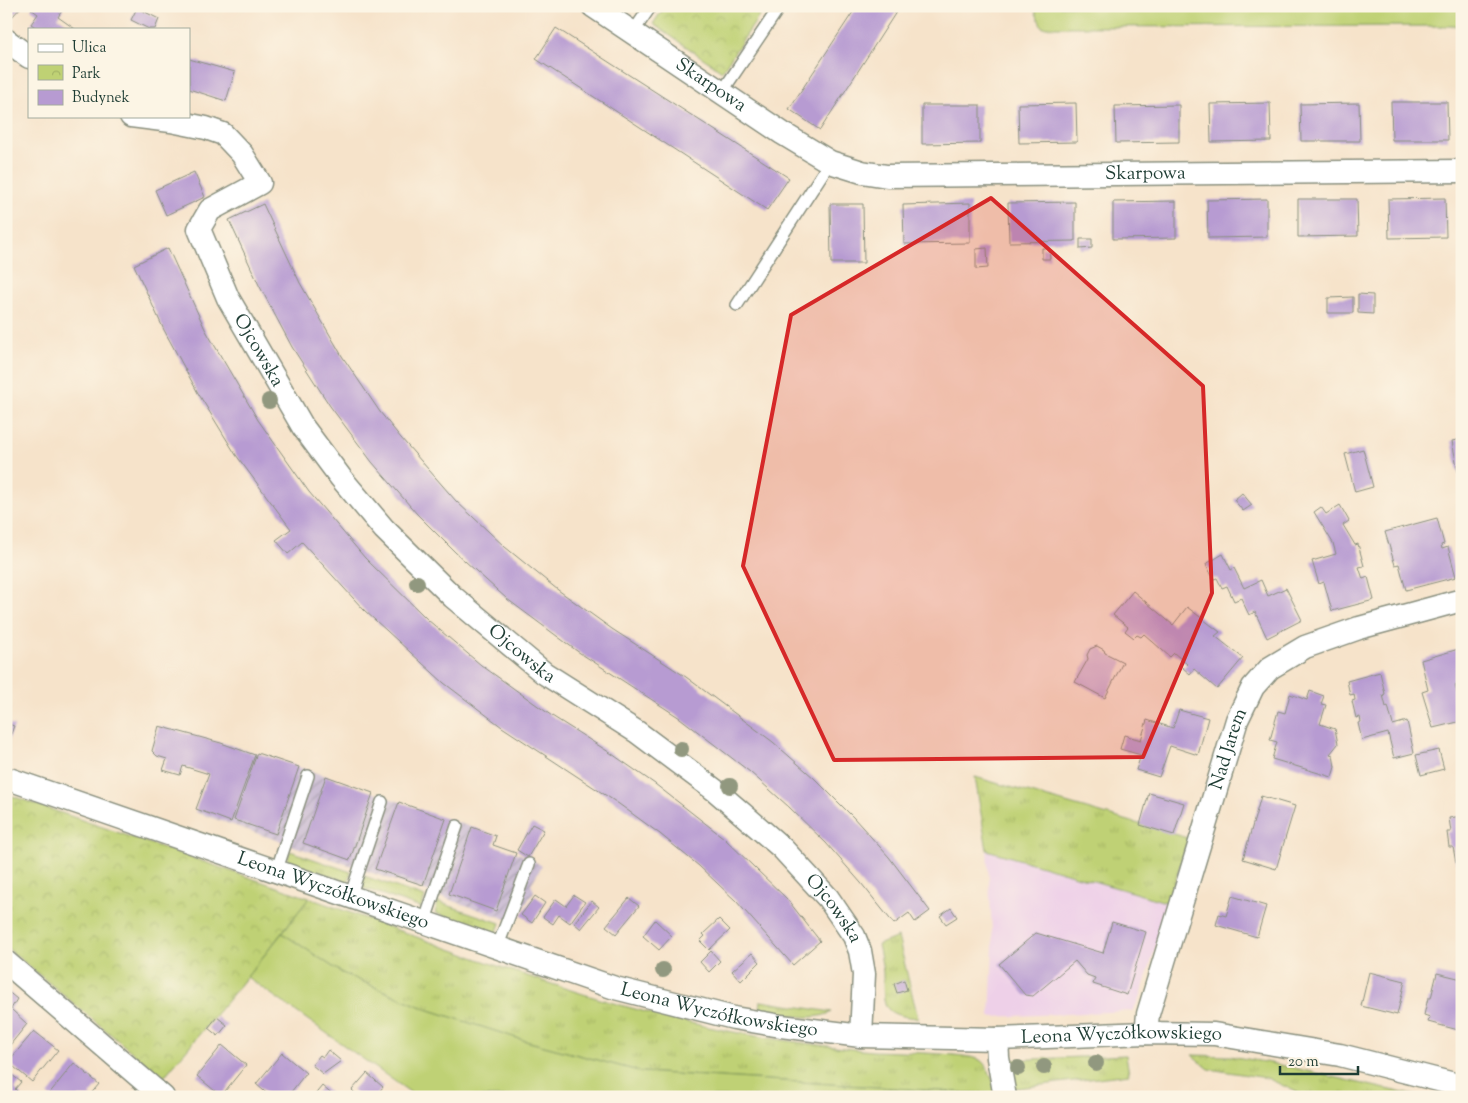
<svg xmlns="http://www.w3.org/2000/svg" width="1468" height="1103" font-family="'Sorts Mill Goudy',serif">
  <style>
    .built { fill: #eed0e8 }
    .industrial { fill: url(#industrial-furrows) }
    .grass { fill: url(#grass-tufts); stroke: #6f8754 }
    .park { fill: url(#park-crowns); stroke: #6f8754 }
    .garden { fill: #bfd174; stroke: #6f8754 }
    .building { fill: #b79bd2 }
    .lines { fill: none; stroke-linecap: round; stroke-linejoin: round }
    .lane-casing { stroke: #8a907f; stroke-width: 14 }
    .street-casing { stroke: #8a907f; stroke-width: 25 }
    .lane { stroke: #fff; stroke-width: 11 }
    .street { stroke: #fff; stroke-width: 22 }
    .tree { fill: #91987f }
    .marked { fill: #d62828; fill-opacity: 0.2; stroke: #d62828; stroke-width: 4; stroke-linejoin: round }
    .labels { text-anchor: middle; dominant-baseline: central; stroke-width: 4; stroke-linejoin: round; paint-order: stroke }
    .street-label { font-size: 19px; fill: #1f3d34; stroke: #fcf5e5 }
  </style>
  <defs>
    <pattern id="industrial-furrows" width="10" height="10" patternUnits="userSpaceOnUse" patternTransform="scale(1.25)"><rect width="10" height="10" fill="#ccbed4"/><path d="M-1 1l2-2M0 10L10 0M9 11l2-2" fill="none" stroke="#a59cad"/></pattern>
    <pattern id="grass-tufts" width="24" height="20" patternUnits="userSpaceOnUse" patternTransform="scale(1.25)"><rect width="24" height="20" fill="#bfd174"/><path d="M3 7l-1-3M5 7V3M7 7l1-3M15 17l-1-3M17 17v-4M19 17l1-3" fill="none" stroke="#a4b465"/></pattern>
    <pattern id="park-crowns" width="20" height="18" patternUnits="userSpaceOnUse" patternTransform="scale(1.25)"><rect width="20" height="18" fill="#bfd174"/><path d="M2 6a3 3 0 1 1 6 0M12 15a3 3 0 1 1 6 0" fill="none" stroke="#a4b465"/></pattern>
  </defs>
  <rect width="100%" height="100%" fill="#fcf5e5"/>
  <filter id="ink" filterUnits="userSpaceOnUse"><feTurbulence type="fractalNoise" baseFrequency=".02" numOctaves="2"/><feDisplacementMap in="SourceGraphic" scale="10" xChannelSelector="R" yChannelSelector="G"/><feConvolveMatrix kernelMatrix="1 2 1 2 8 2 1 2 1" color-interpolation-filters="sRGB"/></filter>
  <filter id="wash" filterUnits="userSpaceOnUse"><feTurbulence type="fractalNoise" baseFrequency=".0096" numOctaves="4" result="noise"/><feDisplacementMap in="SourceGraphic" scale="20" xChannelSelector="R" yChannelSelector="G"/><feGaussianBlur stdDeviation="1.12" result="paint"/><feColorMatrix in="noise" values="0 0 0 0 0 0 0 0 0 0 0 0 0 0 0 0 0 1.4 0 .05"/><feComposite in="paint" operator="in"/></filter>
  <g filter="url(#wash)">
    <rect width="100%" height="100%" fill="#f6e3ca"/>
    <!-- built -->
    <path class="built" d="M987 850 1169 903 1140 998 1132 1011 990 1017 993 946Z"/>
    <!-- industrial -->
    <path class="industrial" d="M221 742 326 776 496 836 493 845 528 857 542 866 531 884 534 891 515 922 195 812Z"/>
    <!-- grass -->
    <path class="grass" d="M975 777 1188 838 1169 903 987 850Z
      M290 851 351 872 348 882 287 861Z
      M364 876 425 897 421 908 361 887Z
      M309 898C470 955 633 1023 804 1043 827 1046 849 1049 872 1051 891 1052 969 1053 980 1060 990 1067 993 1083 997 1093L987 1094 642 1072 529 1042 426 1009 342 973 282 933Z
      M438 902 500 923 496 934 435 913Z
      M898 937 918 1018C879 1015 884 1005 883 972 882 963 880 954 878 945Z
      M761 1001 832 1012C811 1023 782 1013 760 1009Z
      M1126 1055 1129 1074 1018 1088 1012 1087 1009 1063 1012 1060Z
      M1192 1055 1230 1056 1276 1064 1421 1097H1307L1267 1078 1209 1069Z"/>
    <!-- park -->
    <path class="park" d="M665 6H766L722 71 653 24Z
      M6 794 309 898 247 977 163 1078 6 947Z"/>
    <!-- garden -->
    <path class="garden" d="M1033 6H1462V26L1042 27Z
      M282 933 342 973 426 1009 529 1042 642 1072 987 1094V1097H417L247 977Z"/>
    <g id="blocks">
      <!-- building -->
      <path class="building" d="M6 6H22L12 17 6 12Z
        M33 6H59L63 9 58 17 75 29H38L31 24 38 14 31 9Z
        M857 6H900L820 130 789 109Z
        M137 8 159 19 155 29H149L131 20Z
        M556 28 789 178 767 210 536 59Z
        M189 59 235 72 226 101 189 89Z
        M1391 102H1447L1448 140H1392Z
        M1076 103 1077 142 1019 143 1018 104Z
        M1270 103 1271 141 1211 142 1210 104Z
        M1359 103 1360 141H1301L1300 104Z
        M922 105H980V143L922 144Z
        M1179 105V142L1116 143 1115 106Z
        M194 172 205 197 166 215 155 190Z
        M1445 198 1446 237 1389 238 1388 199Z
        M1267 199V237L1208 238 1207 200Z
        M1298 199H1357L1358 236 1298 237Z
        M1176 201V238L1113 239V202Z
        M1075 202V241L1009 242 1008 203Z
        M970 203V243L904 244 903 205Z
        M263 204 300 283 342 356 380 412 401 438 456 501 505 547 558 590 612 629 686 677 773 742 814 778 853 817 889 857 930 911 915 922 909 913 894 924 861 883 826 843 789 807 750 772 680 718 577 651 507 599 455 552 417 514 372 462 330 406 292 347 259 285 229 220Z
        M830 204H863L864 263H831Z
        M1080 239H1092V248L1080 249Z
        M168 248 205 329 258 420 309 492 365 558 428 620 481 665 552 716 612 754 655 784 724 838 787 899 820 941 793 965 736 901 699 866 660 834 619 804 502 727 444 683 364 610 302 542 288 554 276 540 291 529 236 455 198 393 164 330 134 265Z
        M987 248 988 268 976 269V249Z
        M1042 248H1049L1050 259H1042Z
        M1358 294 1373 295V314L1358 313Z
        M1353 297V313H1328V298Z
        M1462 439V471L1458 472 1452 441Z
        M1363 449 1373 487 1355 492 1345 454Z
        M1242 493 1252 505 1243 511 1234 500Z
        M1340 505 1349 521 1343 525 1355 545 1358 544 1364 566 1359 567 1363 579 1368 577 1374 600 1332 611 1324 582 1319 584 1312 561 1336 554 1333 543 1314 512 1321 507 1326 514Z
        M1437 518 1444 544 1441 545 1442 549 1448 547 1456 577 1406 590 1399 564 1395 565 1385 532Z
        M1223 554 1231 570 1234 568 1244 588 1261 580 1268 596 1286 588 1302 620 1267 638 1255 612 1249 615 1241 598 1234 601 1227 586 1222 588 1217 578 1214 579 1211 574 1206 564Z
        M1133 591 1173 625 1187 607 1220 632 1215 636 1243 658 1217 689 1194 669 1190 674 1183 668 1187 664 1174 653 1170 657 1144 634 1141 637 1137 635 1134 638 1125 631 1128 627 1113 615Z
        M1097 646 1104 650 1105 653 1123 662 1105 698 1075 682 1088 659 1087 655 1090 649Z
        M1462 648V683L1455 685 1462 710V721L1433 728 1422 692 1428 690 1421 660Z
        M1380 672 1385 694 1383 695 1386 707 1388 706 1393 725 1407 721 1414 753 1394 758 1388 733 1362 740 1358 723 1361 722 1360 717 1356 718 1352 701 1355 700 1354 694 1350 695 1347 681Z
        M1310 691 1324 696 1321 704 1326 705 1320 724 1335 729 1338 744 1330 754 1333 755 1335 767 1332 777 1272 759 1277 742 1270 740 1278 711 1285 713 1290 694 1307 700Z
        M1179 710 1208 718 1198 755 1170 746 1159 777 1136 770 1141 755 1120 749 1124 735 1141 740 1147 720 1173 728Z
        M6 723 14 726 6 747Z
        M159 726 221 743 255 755 231 822 196 809 209 774 183 766 180 775 163 770 167 759 157 756 152 751Z
        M1439 750 1444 769 1421 775 1416 755Z
        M257 753 299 767 276 834 234 820Z
        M326 776 373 793 350 860 303 843Z
        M1149 793 1184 803 1174 835 1140 825Z
        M1261 796 1295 806 1276 869 1243 859Z
        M399 802 446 819 423 885 375 869Z
        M1462 816V863H1456L1453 847H1449L1447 832H1451L1449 818Z
        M532 824 544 830 528 857 517 850Z
        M472 827 496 836 493 845 516 853 496 911 449 894Z
        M574 895 585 902 570 923 559 915 553 924 543 917 556 899 566 906Z
        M535 896 545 903 532 923 521 915Z
        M1232 896 1266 906 1257 937 1216 925 1219 914 1226 916Z
        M629 898 639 906 616 934 606 926Z
        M592 901 599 907 581 929 574 923Z
        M951 908 957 917 946 924 940 916Z
        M719 919 730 930 709 950 700 941 705 936 703 934Z
        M655 920 672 936 659 950 643 936Z
        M1112 922 1146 932 1127 995 1093 984 1095 978 1087 975 1075 961 1033 996 1025 995 999 964 1036 933 1103 953Z
        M711 951 720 961 709 972 700 962Z
        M752 953 760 962 741 981 732 971Z
        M1369 972 1405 981 1397 1015 1361 1006Z
        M1437 973 1462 979V1031L1428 1022 1430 1017 1424 1015 1428 998H1431Z
        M904 980 907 990 897 993 894 984Z
        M6 990 17 999 11 1009 27 1024 6 1050Z
        M217 1017 227 1025 218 1036 208 1028Z
        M34 1031 58 1050 32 1082 8 1062Z
        M222 1045 246 1065 221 1096 197 1076Z
        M328 1050 341 1061 323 1074 312 1065 320 1055 323 1057Z
        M282 1053 306 1073 287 1097H271L256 1084Z
        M74 1063 99 1084 90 1095 92 1097H50L48 1095Z
        M7 1071 21 1082 15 1089 21 1095 20 1097H9L6 1095 12 1087 6 1083Z
        M367 1073 383 1087 375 1097H359L352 1090Z
        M322 1086 335 1097H313Z"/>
    </g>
  </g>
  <g filter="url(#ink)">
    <use href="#blocks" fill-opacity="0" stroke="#8a907f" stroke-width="1"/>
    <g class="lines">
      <!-- lane casing -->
      <g class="lane-casing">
        <path id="lane" d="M633 32 651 6
          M722 92 780 6
          M737 305 830 162
          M276 872 308 776
          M350 897 382 802
          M424 923 457 826
          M497 948 529 864"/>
      </g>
      <!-- street casing -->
      <g class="street-casing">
        <g id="street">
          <path id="s1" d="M593 6 782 133 830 162 862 172 887 176 1462 171"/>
          <path d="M6 40 29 57"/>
          <path id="s2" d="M131 116 171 121 206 128 223 134 242 154 260 183 210 210 199 229 228 298 303 427 341 478 384 529 453 597 544 673 637 732 716 791 782 848 828 898 854 936 860 951 864 974 861 1036"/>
          <path id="s3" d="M6 778 615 988 734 1018 781 1026 861 1036 997 1039 1146 1033 1214 1034 1340 1055 1462 1086"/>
          <path d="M6 962 163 1097"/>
          <path id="s4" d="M1146 1033 1148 1014 1237 720 1253 687 1270 668 1305 647 1359 628 1462 600"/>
          <path d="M997 1039 998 1058 1005 1097"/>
        </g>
      </g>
      <!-- lane -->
      <use href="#lane" class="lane"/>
      <!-- street -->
      <use href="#street" class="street"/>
    </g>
    <!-- trees -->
    <g class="tree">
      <circle cx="269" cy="401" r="8"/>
      <circle cx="417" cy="583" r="8"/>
      <circle cx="681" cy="749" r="8"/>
      <circle cx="730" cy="786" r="8"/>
      <circle cx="663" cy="970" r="8"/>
      <circle cx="1096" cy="1063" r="8"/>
      <circle cx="1044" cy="1067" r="8"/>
      <circle cx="1018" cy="1068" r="8"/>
    </g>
  </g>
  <!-- marked area -->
  <path class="marked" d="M991 198 1203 386 1212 593 1143 757 834 760 743 566 791 315Z"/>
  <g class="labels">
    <!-- street labels -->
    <g class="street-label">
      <text stroke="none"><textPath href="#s1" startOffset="142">Skarpowa</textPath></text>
      <text stroke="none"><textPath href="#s1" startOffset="601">Skarpowa</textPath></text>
      <text stroke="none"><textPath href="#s2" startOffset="370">Ojcowska</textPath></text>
      <text stroke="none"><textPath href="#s2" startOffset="775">Ojcowska</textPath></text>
      <text stroke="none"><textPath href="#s4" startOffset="296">Nad Jarem</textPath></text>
      <text stroke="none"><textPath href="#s3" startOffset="346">Leona Wyczółkowskiego</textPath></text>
      <text stroke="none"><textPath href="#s2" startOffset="1180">Ojcowska</textPath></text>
      <text stroke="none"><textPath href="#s3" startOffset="751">Leona Wyczółkowskiego</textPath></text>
      <text stroke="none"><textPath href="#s3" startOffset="1156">Leona Wyczółkowskiego</textPath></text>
    </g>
  </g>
  <!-- margin -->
  <rect width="1468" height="1103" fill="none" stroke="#fcf5e5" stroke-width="25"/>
  <!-- legend -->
  <rect x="28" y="28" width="162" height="90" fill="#fcf5e5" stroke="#a4ab9e"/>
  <rect x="38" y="44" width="25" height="8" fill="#ffffff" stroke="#a4ab9e"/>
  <text x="72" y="52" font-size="15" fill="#1f3d34">Ulica</text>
  <rect x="38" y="65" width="25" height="15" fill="url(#park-crowns)" stroke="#a4ab9e"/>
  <text x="72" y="78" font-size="15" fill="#1f3d34">Park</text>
  <rect x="38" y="90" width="25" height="15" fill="#b79bd2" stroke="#a4ab9e"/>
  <text x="72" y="102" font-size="15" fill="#1f3d34">Budynek</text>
  <!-- scale -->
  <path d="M1280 1066v8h78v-8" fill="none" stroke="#1f3d34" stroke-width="2.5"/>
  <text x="1288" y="1066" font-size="15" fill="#1f3d34" stroke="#fcf5e5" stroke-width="4" paint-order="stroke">20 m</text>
</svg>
